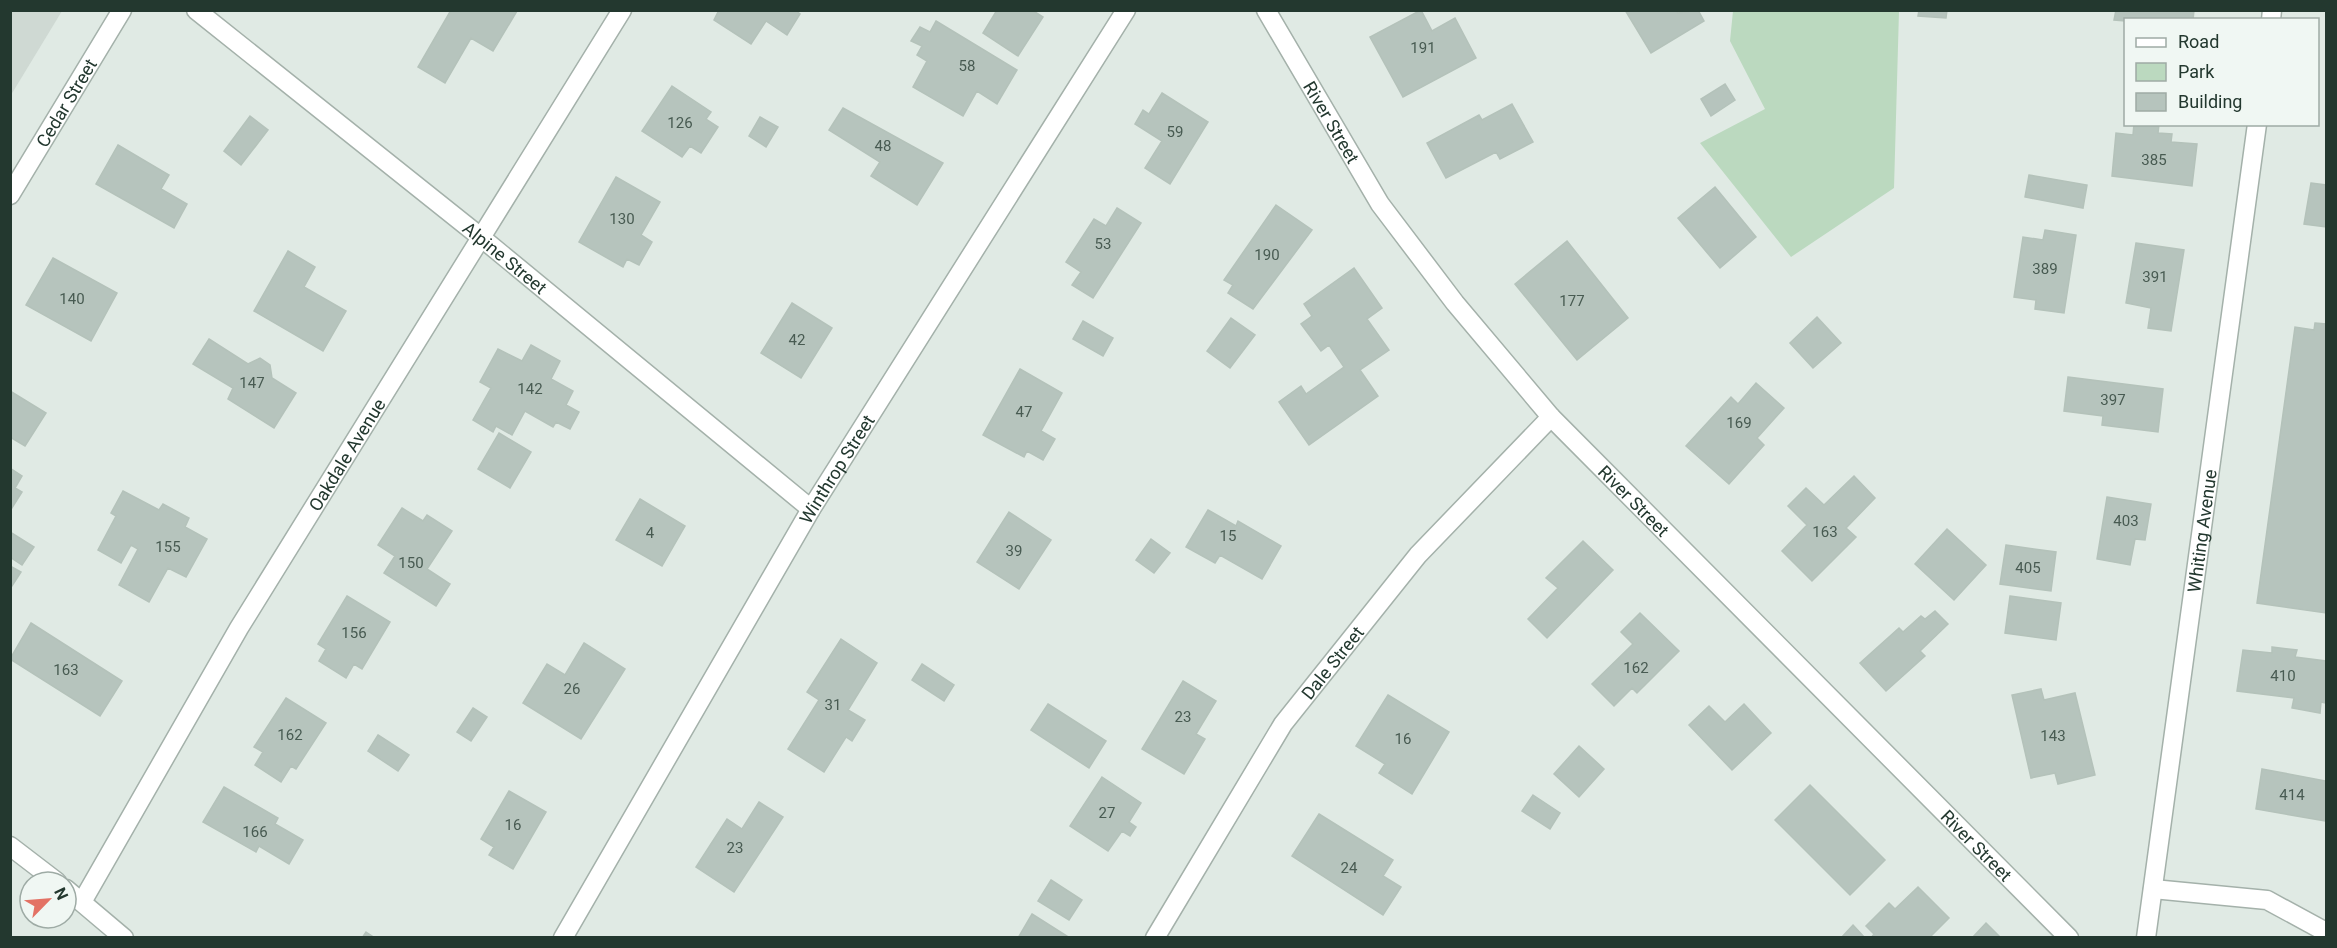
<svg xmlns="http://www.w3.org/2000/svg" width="2337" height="948" font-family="Roboto,sans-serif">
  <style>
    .built { fill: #cfd9d3 }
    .green { fill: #bbd9bf }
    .building { fill: #b6c4bd; stroke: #b4c2ba; stroke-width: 1.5 }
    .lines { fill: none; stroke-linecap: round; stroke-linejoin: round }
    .minor-casing { stroke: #a4b1aa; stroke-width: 21 }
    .minor { stroke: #fff; stroke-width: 18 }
    .labels { text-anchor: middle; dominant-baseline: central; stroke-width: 5; stroke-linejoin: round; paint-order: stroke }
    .number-label { font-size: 15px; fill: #485b52 }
    .street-label { font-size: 18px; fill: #23382f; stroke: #f0f7f3 }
  </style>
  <rect width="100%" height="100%" fill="#e0eae4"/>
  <!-- built -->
  <path class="built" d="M11 10 62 11 11 95 10 11Z"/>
  <!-- green -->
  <path class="green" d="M1733 11H1899L1894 188 1791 257 1700 143 1765 109 1730 41Z"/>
  <!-- building -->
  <path class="building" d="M451 10 517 11 493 51 471 38 445 83 418 67Z
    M719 10H795L800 14 787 35 766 21 751 44 714 20Z
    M997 10H1032L1043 17 1018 56 983 33Z
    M1421 10 1432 31 1455 18 1476 58 1403 97 1370 37Z
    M1625 10H1676L1678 13 1698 10 1704 21 1651 53Z
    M1919 10H1947L1946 18 1918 16Z
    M2116 10H2194L2193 20 2126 21 2114 20Z
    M936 21 1017 70 997 104 977 91 963 116 913 87 927 61 917 55 922 46 911 41 920 27 930 32Z
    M1725 84 1735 100 1711 116 1701 99Z
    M672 86 711 112 706 119 718 127 701 153 690 146 682 157 642 131Z
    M1162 93 1208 122 1170 184 1145 168 1162 141 1135 124 1143 110 1149 114Z
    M1512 104 1533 142 1500 159 1496 152 1446 178 1427 143 1479 115 1482 120Z
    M843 108 943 163 917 205 871 176 880 162 829 130Z
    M250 116 268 130 241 165 224 151Z
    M760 117 778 127 766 147 749 136Z
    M2134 124H2159L2158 133 2172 134 2171 142 2197 144 2192 186 2112 176 2116 133 2133 135Z
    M118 145 169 175 161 189 187 204 174 228 96 184Z
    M2029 175 2087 185 2083 208 2025 197Z
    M616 177 660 202 641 235 652 242 639 265 627 259 623 267 579 242Z
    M2311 183 2326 185V227L2304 224Z
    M1715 187 1756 237 1720 268 1678 218Z
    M1276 205 1312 230 1253 309 1228 293 1233 285 1224 280Z
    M1117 208 1141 223 1093 298 1072 285 1081 272 1066 262 1094 219 1106 226Z
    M2045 230 2076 235 2064 313 2035 309 2036 300 2014 297 2023 237 2043 240Z
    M1567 241 1628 318 1577 360 1515 284Z
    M2136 243 2184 250 2171 331 2148 328 2151 308 2126 303Z
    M288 251 315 267 304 287 346 311 323 351 254 311Z
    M53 258 117 293 91 341 26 305Z
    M1354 268 1382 308 1367 319 1389 350 1360 370 1378 396 1309 445 1279 402 1301 386 1306 394 1344 367 1329 345 1321 351 1301 324 1312 316 1304 304Z
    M792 303 832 328 801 378 761 353Z
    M1817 317 1841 343 1813 368 1790 343Z
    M1231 318 1255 335 1230 368 1207 351Z
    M1083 321 1113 338 1103 356 1073 339Z
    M2315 323 2326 324V613L2257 603 2295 327 2314 330Z
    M209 339 248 364 260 358 270 365 272 378 296 393 274 428 228 399 233 388 193 364Z
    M531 345 560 361 551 379 573 391 566 405 579 412 570 429 556 422 553 427 525 411 512 435 496 426 493 432 473 420 491 388 480 382 498 349 522 361Z
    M1020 369 1062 393 1041 431 1055 439 1043 460 1027 451 1024 457 983 435Z
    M2068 377 2163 389 2158 432 2102 425 2103 416 2064 411Z
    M1756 383 1784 408 1757 438 1764 445 1729 484 1686 446 1731 397 1738 404Z
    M10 391 46 413 25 446 10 437Z
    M499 433 531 452 510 488 478 469Z
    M10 468 22 476 15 488 22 492 10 511Z
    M1854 476 1875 498 1846 528 1856 537 1812 581 1782 551 1807 525 1788 506 1806 488 1824 505Z
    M123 491 159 510 163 504 189 518 185 527 207 539 186 577 168 568 149 602 119 585 138 549 131 545 121 563 98 550 116 516 111 513Z
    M2107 497 2151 504 2145 540 2135 539 2130 565 2097 559Z
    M640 499 685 526 662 566 616 540Z
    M402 508 423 521 427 515 452 531 427 569 450 584 436 606 384 573 395 556 378 545Z
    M1208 510 1236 526 1238 521 1281 546 1262 579 1220 555 1215 563 1186 547Z
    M1009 512 1051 540 1019 589 977 562Z
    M1947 529 1986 565 1954 600 1915 564Z
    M10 532 34 547 22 565 10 557Z
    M1151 539 1170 553 1154 573 1136 560Z
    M1583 541 1613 570 1547 638 1528 619 1558 588 1546 578Z
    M2006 545 2056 552 2051 591 2000 584Z
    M10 566 21 572 10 589Z
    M347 596 390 622 362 669 354 664 346 678 319 661 326 649 318 644Z
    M2010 596 2061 603 2056 640 2005 633Z
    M1935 611 1948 624 1920 651 1925 656 1886 691 1860 663 1899 628 1903 632 1921 616 1925 619Z
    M1640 613 1679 651 1637 693 1632 688 1614 706 1592 684 1633 644 1621 632Z
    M31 623 122 681 100 716 10 659Z
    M841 639 877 663 848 710 865 720 852 741 846 737 824 772 788 749 819 700 807 692Z
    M584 643 625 669 581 739 523 703 547 664 565 675Z
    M2272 647 2297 650 2295 657 2326 661V703L2321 702 2320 713 2292 708 2294 698 2237 691 2243 650 2272 653Z
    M922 664 954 685 944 701 912 680Z
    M1183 681 1216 701 1196 734 1205 739 1184 774 1142 749Z
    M2041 689 2044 700 2075 693 2095 775 2058 784 2055 773 2031 778 2012 695Z
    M1388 695 1449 732 1412 794 1379 773 1385 764 1356 746Z
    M286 698 326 723 296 769 291 766 281 782 255 765 263 752 254 747Z
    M1048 704 1106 741 1089 768 1031 730Z
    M1744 704 1771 733 1732 770 1689 725 1709 706 1725 722Z
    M473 708 487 717 471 741 457 732Z
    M378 735 409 755 398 771 368 751Z
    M1579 746 1604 769 1579 797 1554 774Z
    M2262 769 2326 781V821L2256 809Z
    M1102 777 1141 803 1129 822 1136 827 1130 836 1122 831 1108 851 1070 826Z
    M1810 785 1885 860 1850 895 1775 820Z
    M224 787 278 818 275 824 303 840 289 864 259 846 256 852 203 822Z
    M509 791 546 812 513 869 489 855 494 847 481 839Z
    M1533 795 1560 813 1550 829 1522 811Z
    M759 802 783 817 734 892 696 867 727 819 742 829Z
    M1319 814 1393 860 1383 876 1401 887 1383 915 1292 856Z
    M1051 880 1082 900 1069 920 1038 901Z
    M1918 887 1949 918 1929 938H1871L1874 934 1866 926 1889 903 1895 909Z
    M1032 914 1070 938H1018Z
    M1986 923 2001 938H1972Z
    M1853 925 1865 938H1841Z
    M366 932 375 938H362Z"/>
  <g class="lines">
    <!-- minor casing -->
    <g class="minor-casing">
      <g id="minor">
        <path id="s1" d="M196 10 483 239 811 509"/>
        <path id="s2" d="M1266 10 1380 204 1455 303 1551 417 2069 938"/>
        <path d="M2271 20 2272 10"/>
        <path id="s3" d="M10 195 122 10"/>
        <path d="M10 846 57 882"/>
        <path d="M66 889 124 938"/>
        <path d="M2153 889 2267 900 2326 932"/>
        <path id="s4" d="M82 902 239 628 622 10"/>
        <path id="s5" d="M563 938 811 509 1126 10"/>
        <path id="s6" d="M1155 938 1283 724 1418 555 1551 417"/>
        <path id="s7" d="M2146 938 2257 124"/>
      </g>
    </g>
    <!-- minor -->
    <use href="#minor" class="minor"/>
  </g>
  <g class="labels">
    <!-- number labels -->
    <g class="number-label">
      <text x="1423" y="48">191</text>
      <text x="967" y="66">58</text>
      <text x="680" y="123">126</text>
      <text x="1175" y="132">59</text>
      <text x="883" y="146">48</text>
      <text x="2154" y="160">385</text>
      <text x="622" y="219">130</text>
      <text x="1103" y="244">53</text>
      <text x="1267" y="255">190</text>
      <text x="2045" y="269">389</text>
      <text x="2155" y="277">391</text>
      <text x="72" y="299">140</text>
      <text x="1572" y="301">177</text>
      <text x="797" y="340">42</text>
      <text x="252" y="383">147</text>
      <text x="530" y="389">142</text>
      <text x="2113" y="400">397</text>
      <text x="1024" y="412">47</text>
      <text x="1739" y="423">169</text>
      <text x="2126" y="521">403</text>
      <text x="1825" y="532">163</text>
      <text x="650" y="533">4</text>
      <text x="1228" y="536">15</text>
      <text x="168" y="547">155</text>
      <text x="1014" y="551">39</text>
      <text x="411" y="563">150</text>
      <text x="2028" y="568">405</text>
      <text x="354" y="633">156</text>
      <text x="1636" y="668">162</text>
      <text x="66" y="670">163</text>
      <text x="2283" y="676">410</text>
      <text x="572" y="689">26</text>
      <text x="833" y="705">31</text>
      <text x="1183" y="717">23</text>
      <text x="290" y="735">162</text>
      <text x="2053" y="736">143</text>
      <text x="1403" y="739">16</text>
      <text x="2292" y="795">414</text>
      <text x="1107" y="813">27</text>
      <text x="513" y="825">16</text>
      <text x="255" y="832">166</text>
      <text x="735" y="848">23</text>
      <text x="1349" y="868">24</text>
    </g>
    <!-- street labels -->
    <g class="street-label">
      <text stroke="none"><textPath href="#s3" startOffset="108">Cedar Street</textPath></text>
      <text stroke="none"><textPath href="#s2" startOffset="130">River Street</textPath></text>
      <text stroke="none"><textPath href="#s1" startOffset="396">Alpine Street</textPath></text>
      <text stroke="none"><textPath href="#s4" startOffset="520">Oakdale Avenue</textPath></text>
      <text stroke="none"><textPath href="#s5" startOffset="543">Winthrop Street</textPath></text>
      <text stroke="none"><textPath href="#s2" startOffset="616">River Street</textPath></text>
      <text stroke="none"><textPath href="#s7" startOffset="411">Whiting Avenue</textPath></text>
      <text stroke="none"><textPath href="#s6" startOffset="328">Dale Street</textPath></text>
      <text stroke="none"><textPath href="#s2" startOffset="1102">River Street</textPath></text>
    </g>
  </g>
  <!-- border -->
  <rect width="2337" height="948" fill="none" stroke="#23382f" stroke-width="24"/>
  <!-- legend -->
  <rect x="2124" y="18" width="195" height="108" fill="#f0f7f3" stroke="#9eaba5" stroke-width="1.5"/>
  <rect x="2136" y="38" width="30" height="9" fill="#ffffff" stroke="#9eaba5" stroke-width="1.5"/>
  <text x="2178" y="48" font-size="18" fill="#23382f">Road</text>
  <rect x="2136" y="63" width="30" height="18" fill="#bbd9bf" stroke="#9eaba5" stroke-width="1.5"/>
  <text x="2178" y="78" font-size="18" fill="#23382f">Park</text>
  <rect x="2136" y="93" width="30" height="18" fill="#b6c4bd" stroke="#9eaba5" stroke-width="1.5"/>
  <text x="2178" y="108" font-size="18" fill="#23382f">Building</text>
  <!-- north arrow -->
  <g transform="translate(48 900) rotate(65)"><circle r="28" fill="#f0f7f3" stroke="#9eaba5" stroke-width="1.5"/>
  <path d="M0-4.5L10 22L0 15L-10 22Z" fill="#e37265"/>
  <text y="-9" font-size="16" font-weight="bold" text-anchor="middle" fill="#23382f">N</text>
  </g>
</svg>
